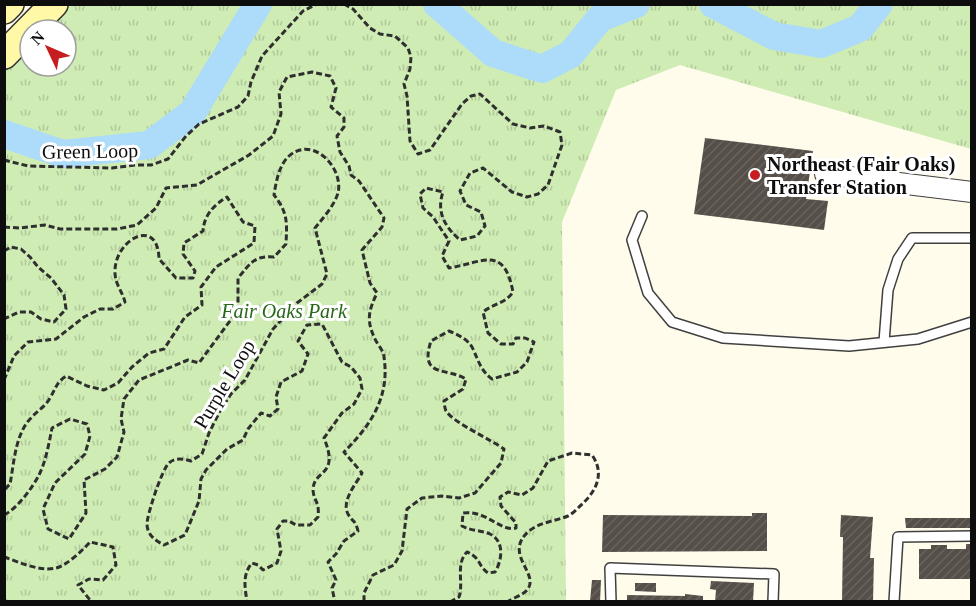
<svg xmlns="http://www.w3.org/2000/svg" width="976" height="606" font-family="'Times New Roman',serif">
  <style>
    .park { fill: url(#park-tufts); fill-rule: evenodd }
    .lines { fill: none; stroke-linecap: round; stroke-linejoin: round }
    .river { stroke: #addbfa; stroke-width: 28 }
    .building { fill: url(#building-hatch) }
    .service-casing { stroke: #404040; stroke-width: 12 }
    .minor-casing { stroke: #404040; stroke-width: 22 }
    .secondary-casing { stroke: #2f2f2f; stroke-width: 30 }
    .path { stroke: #2f2f2f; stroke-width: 3; stroke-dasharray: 6 3; stroke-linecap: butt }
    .service { stroke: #fff; stroke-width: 9 }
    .minor { stroke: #fff; stroke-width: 20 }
    .secondary { stroke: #fff8a7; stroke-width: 27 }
    .poi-dot { fill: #c51d20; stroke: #fff; stroke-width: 2 }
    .labels { text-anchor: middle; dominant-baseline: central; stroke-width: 6; stroke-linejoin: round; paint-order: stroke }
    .street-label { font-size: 20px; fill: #0d0d0d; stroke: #fff }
    .poi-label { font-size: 20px; font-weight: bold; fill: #0d0d0d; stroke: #fff; text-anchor: start }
    .park-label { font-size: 20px; font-style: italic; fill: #276819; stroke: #fff }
  </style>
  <defs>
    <pattern id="park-tufts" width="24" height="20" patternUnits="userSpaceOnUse" patternTransform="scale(1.5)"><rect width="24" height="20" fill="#cfecb4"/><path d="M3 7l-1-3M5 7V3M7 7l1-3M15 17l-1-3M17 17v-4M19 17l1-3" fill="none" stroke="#b1c99a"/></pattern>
    <pattern id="building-hatch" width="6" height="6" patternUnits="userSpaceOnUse" patternTransform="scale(1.5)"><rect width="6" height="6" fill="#564e48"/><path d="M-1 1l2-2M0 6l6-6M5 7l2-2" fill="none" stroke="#69635e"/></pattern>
  </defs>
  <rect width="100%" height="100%" fill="#fffcec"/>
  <!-- park -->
  <path class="park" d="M37 4 971 5V149L680 65 616 90 562 222 566 601H5L4 39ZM30 30H66V66H30Z"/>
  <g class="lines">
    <!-- river -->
    <path class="river" d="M437 4 493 53 542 69 571 54 600 18 636 4
      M713 4 774 36 821 44 860 28 879 4
      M4 134 63 154 149 145 192 113 258 4"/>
  </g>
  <!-- building -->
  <path class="building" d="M705 138 813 151 806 199 828 201 824 230 694 214Z
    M752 513H767V551L602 552 603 515 752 516Z
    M841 515 873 517 870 558H874L873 602H842L843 537H840Z
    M905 518H972V528H906Z
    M966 544H972V579H919V549H931V545H947V549H966Z
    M592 580H601L600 602 590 601Z
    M711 581 754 583 753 602H715L716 590 710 589Z
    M635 583H656V592L635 591Z
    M685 594 703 596V602H627V595L685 596Z"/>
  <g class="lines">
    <!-- service casing -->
    <g class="service-casing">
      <path id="service" d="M642 216 632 240 648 293 672 322 723 338 849 346 918 339 972 322
        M884 342 888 290 898 259 912 238H972
        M611 602 610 568 774 574 773 602
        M894 602 898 537 972 536"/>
    </g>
    <!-- minor casing -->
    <g class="minor-casing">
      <path id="minor" d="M825 174 972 192"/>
    </g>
    <!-- secondary casing -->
    <g class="secondary-casing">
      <path id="secondary" d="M4 10 10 4
        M4 55 54 4"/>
    </g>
    <!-- path -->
    <path class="path" d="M344 4 353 9 370 28 380 34 395 36 408 48 411 57 410 69 404 84 407 96 410 141 418 154 430 150 462 104 471 96 480 94 513 124 530 128 544 126 560 132 562 145 548 185 538 194 527 197 512 192 483 168 470 173 460 191 466 205 481 212 485 226 477 236 460 240C445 227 436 212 443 192L426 188 420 194 423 208 433 217 449 241 442 256 449 268C484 262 504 245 513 292 506 303 493 304 483 312L488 333 501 344H513L516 338H525L534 342 527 362 517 372 492 379C481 371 479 362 473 349 469 340 459 335 449 331L431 341C419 378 446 367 466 379L463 389 444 401C444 403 445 409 446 411 454 423 490 439 504 449L501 463 475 493 459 498 442 496 422 498 407 509 402 551 394 565 373 575 364 593V602
      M4 160 28 166 112 168 135 165H151L168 159 186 136 199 124 238 107 248 96 251 82 262 56 303 11 317 4
      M4 227 19 228 45 225 60 229H117L137 225 156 208 166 188 197 185 249 155 273 136 281 114 279 92 287 77 312 72 330 76 336 88 331 107 344 118V127L337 136 340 152 349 166 351 175 359 181 384 218 382 227 362 250 370 283 377 293C368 312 366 321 376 341 379 346 384 352 384 357 390 397 371 425 344 452L362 473C356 484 341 501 348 514 353 523 355 519 358 531L344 541 336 554 328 562 336 580 332 588 335 602
      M4 251 11 247 21 249 30 257 38 267 51 278 64 295 66 309 54 322 41 319 31 312H19L4 319
      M4 380 14 356 28 342 56 339 84 317 100 309H113L125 302C123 294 118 287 116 280 107 244 158 212 159 259L176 278H193L195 271 183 254 184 243 203 231C204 215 214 205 227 197L243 222 255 226 254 243 216 267 201 287 202 305 185 317 164 349 149 353 132 367 118 383 104 390 87 386 66 376C56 383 56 388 50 398 45 407 37 411 31 418 15 434 14 464 10 484L4 490
      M4 515C18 508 32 488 39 475 46 461 49 443 52 428L70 419 87 424 90 436 85 454 55 483 43 509 48 529 69 539 86 513 84 480 105 469 117 457 124 432 121 419 124 399 139 380 188 360 199 363 238 310V278C250 264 254 255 274 257L286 244C287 222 288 213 274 195 276 182 279 165 289 156 313 135 344 168 338 193 334 206 323 218 315 228L327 274 322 284 297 303 273 329 245 380 231 394 220 411 209 433 202 454 191 461C184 459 175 457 169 463 162 469 147 515 147 524 147 535 156 541 164 545L185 535 199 501 201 479 206 470 227 449 243 440 248 429 261 413 270 416 278 409 276 397 281 382 302 371 308 354 298 341 307 325 322 324 342 362 351 367 360 378 362 389 354 404 342 413 324 438C340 477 314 469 313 489 313 500 320 502 318 517L310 525H296L289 521H283L277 529 281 551 277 563 263 570 258 565 252 563C242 575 245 587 247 602
      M4 557C19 562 40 572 56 568 66 566 83 550 90 542L113 547 116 565 103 580 89 579 78 585 90 600 94 602
      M4 600 8 602
      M450 602 459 597C464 583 455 564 467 552 481 558 478 566 488 573L495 572C502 561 505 541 490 534 481 530 471 531 462 526L463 513C487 510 500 532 516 528V523L501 506 500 497 508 492 522 495 533 488 548 461 572 453 592 455C606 475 595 493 579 507 576 510 572 514 568 516 556 521 540 522 529 531 502 554 541 574 527 590 523 595 513 598 507 602"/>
    <!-- service -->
    <use href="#service" class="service"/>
    <!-- minor -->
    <use href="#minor" class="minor"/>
    <!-- secondary -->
    <use href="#secondary" class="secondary"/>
  </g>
  <!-- markers -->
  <circle class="poi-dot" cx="755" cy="175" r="6"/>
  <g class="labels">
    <!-- street labels -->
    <g class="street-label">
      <text transform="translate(90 151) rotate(-1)">Green Loop</text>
      <text transform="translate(224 384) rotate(-59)">Purple Loop</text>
    </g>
    <!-- poi labels -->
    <g class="poi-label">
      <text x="767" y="164">Northeast (Fair Oaks)<tspan x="767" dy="23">Transfer Station</tspan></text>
    </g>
    <!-- park labels -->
    <g class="park-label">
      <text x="284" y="311">Fair Oaks Park</text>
    </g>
  </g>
  <!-- border -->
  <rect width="976" height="606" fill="none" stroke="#0d0d0d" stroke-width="12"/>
  <!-- north arrow -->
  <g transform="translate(48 48) rotate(314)"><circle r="28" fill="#ffffff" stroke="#9e9e9e" stroke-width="1.5"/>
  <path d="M0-4.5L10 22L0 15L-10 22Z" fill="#c51d20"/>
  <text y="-9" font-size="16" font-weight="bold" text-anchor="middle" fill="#0d0d0d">N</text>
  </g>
</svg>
